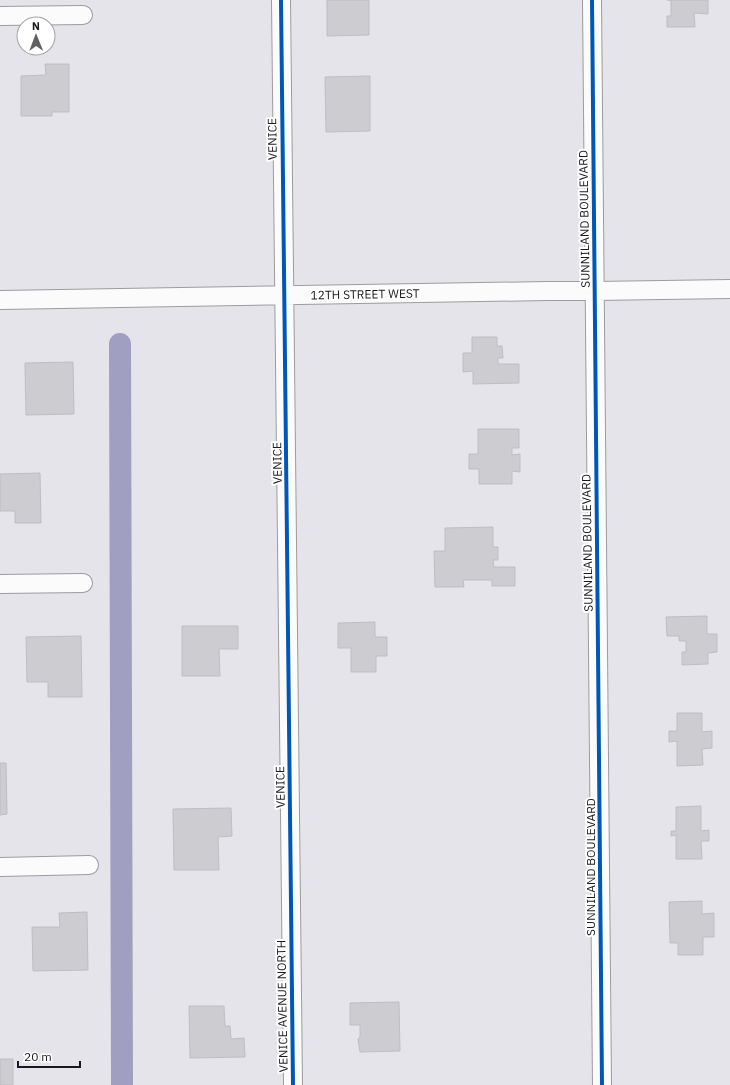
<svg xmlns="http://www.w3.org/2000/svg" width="730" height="1085" font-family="'IBM Plex Sans',sans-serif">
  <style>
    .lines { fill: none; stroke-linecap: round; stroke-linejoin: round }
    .canal { stroke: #a19fc1; stroke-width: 22 }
    .building { fill: #ccccd1; stroke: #bebec2 }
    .minor-casing { stroke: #9c9ca0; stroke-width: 20 }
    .minor { stroke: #fbfbfc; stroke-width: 18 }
    .cycleway-casing { stroke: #fff; stroke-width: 6 }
    .cycleway { stroke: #0057b8; stroke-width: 4 }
    .labels { text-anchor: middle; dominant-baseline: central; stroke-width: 4; stroke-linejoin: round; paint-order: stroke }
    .street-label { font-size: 12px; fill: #1a1a1e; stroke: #fff }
  </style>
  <rect width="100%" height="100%" fill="#e4e4ea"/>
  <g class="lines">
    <!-- canal -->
    <path class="canal" d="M120 344 122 1085"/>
  </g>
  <!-- building -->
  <path class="building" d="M327 0H369V35L327 36Z
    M667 0H708V14L694 13 695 27H667V16H671V0Z
    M45 64H69V112H52V116H21V76L46 75Z
    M370 76V131L326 132 325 77Z
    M472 337H497V346H502L503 358H498V364H519V383L473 384V371L463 372V353H472Z
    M73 362 74 414 26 415 25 363Z
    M478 429H519V448H512V455L520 454V472L512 471V484H479V469H469V454H478Z
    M40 473 41 523H15V511H0V474Z
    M493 527V547H498V560H493L494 567H515V586H492V580H463L464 587H435L434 551H445V528Z
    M707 616V634H717V652L708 653V664L682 665V652H686V641H679V636H667L666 617Z
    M375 622V637H387V656H376V672H351V648H338V623Z
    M182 626H238V649H219L220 676H182Z
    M81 636 82 697H48V682H27L26 637Z
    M677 713H702V732L712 731V748L702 749 703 765 677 766V741L669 742V731H677Z
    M0 763H6L7 814 0 815Z
    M701 806V831L709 830V841H701L702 859H676V835L671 836V831H676V807Z
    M231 808 232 836 218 837 219 870H174L173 809Z
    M702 901V914L714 913V937H703V955H678V943H670L669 902Z
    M87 912 88 970 33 971 32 927H60L59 913Z
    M399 1002 400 1051 360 1052 358 1039 360 1037V1025H350V1003Z
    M189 1006H224L225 1026H230L231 1039 244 1038 245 1057 190 1058Z
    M0 1059H13V1085H0Z"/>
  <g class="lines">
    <!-- minor casing -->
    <g class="minor-casing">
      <path id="minor" d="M281 0 293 1085
        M592 0 602 1085
        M0 16 83 15
        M0 300 547 291H595L730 289
        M0 584 83 583
        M0 867 89 865"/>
    </g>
    <!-- minor -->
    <use href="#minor" class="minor"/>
    <!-- cycleway casing -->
    <g class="cycleway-casing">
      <path id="cycleway" d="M281 0 293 1085
        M592 0 602 1085"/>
    </g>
    <!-- cycleway -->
    <use href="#cycleway" class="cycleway"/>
  </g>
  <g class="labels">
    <!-- street labels -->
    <g class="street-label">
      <text transform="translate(272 139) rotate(-91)">VENICE</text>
      <text transform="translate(584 219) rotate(-91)">SUNNILAND BOULEVARD</text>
      <text transform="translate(365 294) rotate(-1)">12TH STREET WEST</text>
      <text transform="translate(277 463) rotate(-91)">VENICE</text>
      <text transform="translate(587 543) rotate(-91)">SUNNILAND BOULEVARD</text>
      <text transform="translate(280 787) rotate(-91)">VENICE</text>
      <text transform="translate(590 867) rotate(-90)">SUNNILAND BOULEVARD</text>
      <text transform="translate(282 1006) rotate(-91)">VENICE AVENUE NORTH</text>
    </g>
  </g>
  <!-- north arrow -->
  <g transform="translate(36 36) rotate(359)"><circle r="19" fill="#ffffff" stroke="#a3a3a5"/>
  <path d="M0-3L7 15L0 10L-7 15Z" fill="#616165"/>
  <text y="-6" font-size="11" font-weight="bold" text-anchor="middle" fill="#1a1a1e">N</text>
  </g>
  <!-- scale -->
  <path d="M18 1061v6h62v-6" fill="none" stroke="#1a1a1e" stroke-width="2"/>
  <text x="24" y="1061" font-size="12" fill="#1a1a1e" stroke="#ffffff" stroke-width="3" paint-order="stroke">20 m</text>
</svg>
